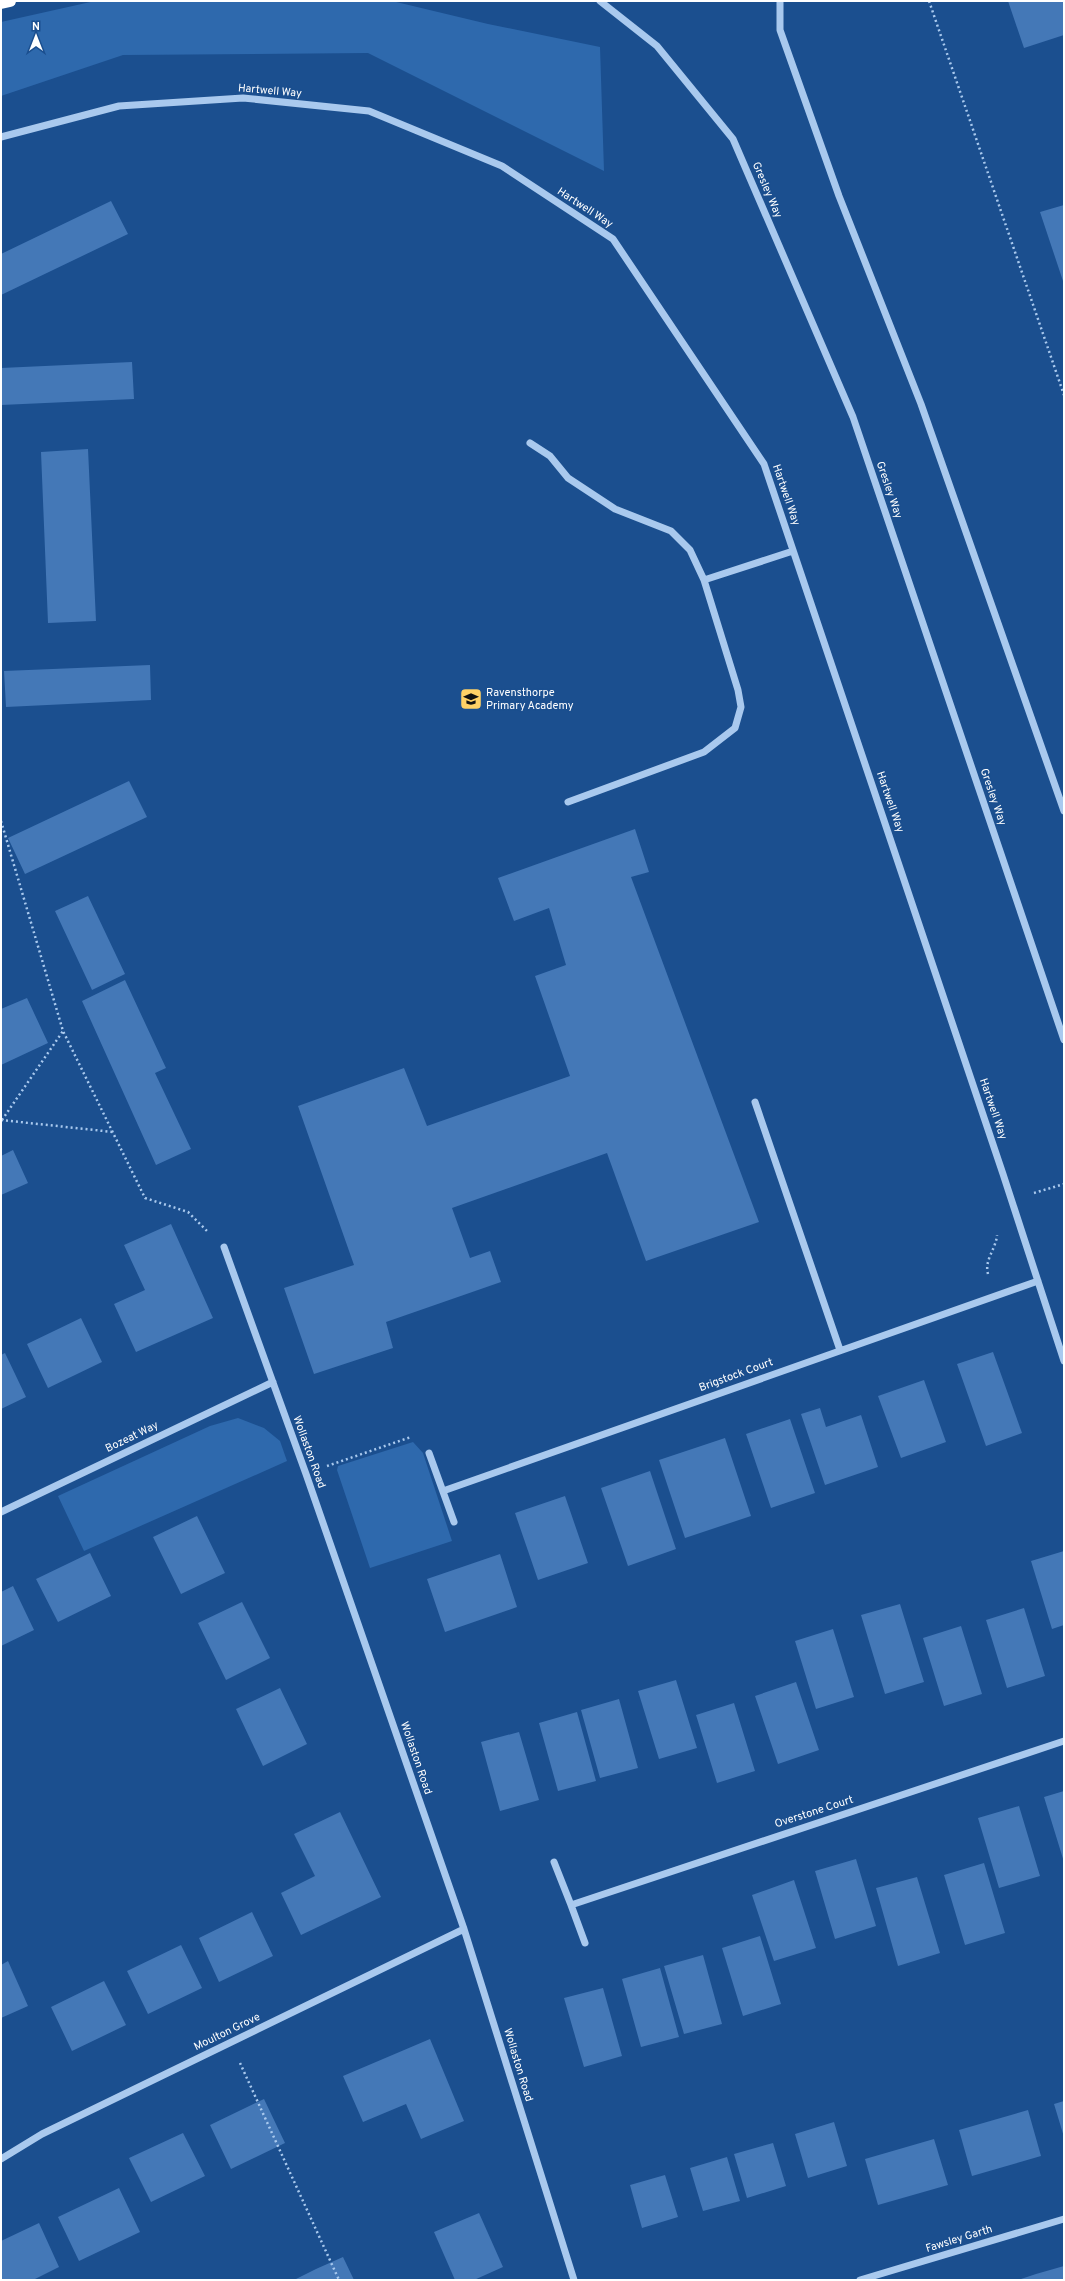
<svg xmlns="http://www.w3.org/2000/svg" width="1065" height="2281" font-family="Overpass,sans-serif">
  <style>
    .green { fill: #2e69ad }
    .building { fill: #4478b7 }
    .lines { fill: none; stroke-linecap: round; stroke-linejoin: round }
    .path { stroke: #a9c9ee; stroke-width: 2.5; stroke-dasharray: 2 3; stroke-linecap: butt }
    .minor { stroke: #a9c9ee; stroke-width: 7 }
    .highway { stroke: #fff; stroke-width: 12 }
    .labels { text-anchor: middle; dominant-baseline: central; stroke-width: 3; stroke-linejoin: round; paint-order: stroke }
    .street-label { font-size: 11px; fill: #fff; stroke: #1b4f8f }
    .poi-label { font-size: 11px; fill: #fff; stroke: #1b4f8f; text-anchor: start }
  </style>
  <rect width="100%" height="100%" fill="#1b4f8f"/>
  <!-- green -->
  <path class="green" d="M95 1H392L488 24 600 47 604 171 368 53 123 55 1 96V22Z
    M238 1418 264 1428 280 1441 287 1461 84 1551 58 1496 210 1426Z
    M413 1442 423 1453 452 1541 370 1568 337 1470 338 1466Z"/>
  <!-- building -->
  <path class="building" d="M1008 1H1064V35L1024 48Z
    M111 201 128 234 1 295V254Z
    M1064 205V284L1040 212Z
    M132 362 134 399 1 405V368Z
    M88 449 96 621 48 623 41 452Z
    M150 665 151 700 6 707 4 671Z
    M129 781 147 817 25 874 8 838Z
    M635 829 649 872 631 877 759 1222 646 1261 607 1153 452 1208 470 1258 490 1251 501 1282 386 1322 393 1348 314 1374 284 1288 354 1265 298 1106 404 1068 427 1126 570 1076 535 976 566 965 549 908 514 921 498 878Z
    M88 896 125 974 92 990 55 911Z
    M125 980 166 1068 155 1073 191 1149 156 1165 82 1001Z
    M27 998 48 1043 1 1065V1009Z
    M13 1150 28 1183 1 1195V1156Z
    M171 1224 213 1318 136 1352 114 1304 145 1290 124 1245Z
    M81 1318 102 1362 48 1388 27 1344Z
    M993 1352 1022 1433 986 1446 957 1364Z
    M5 1353 26 1397 1 1409V1355Z
    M924 1380 946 1442 901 1458 878 1396Z
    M820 1408 826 1427 861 1415 878 1467 825 1485 801 1414Z
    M790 1419 815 1493 771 1508 746 1434Z
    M725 1438 751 1516 685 1538 659 1460Z
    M650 1471 676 1549 628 1566 601 1488Z
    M565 1496 588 1563 538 1580 515 1513Z
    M197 1516 225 1573 181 1594 153 1537Z
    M1064 1551V1625L1052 1629 1031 1561Z
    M90 1553 111 1596 58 1622 36 1579Z
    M500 1554 517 1607 445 1632 427 1579Z
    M13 1586 34 1630 1 1646V1592Z
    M242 1602 270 1658 226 1680 198 1623Z
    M900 1604 924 1682 885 1694 861 1615Z
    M1024 1608 1045 1676 1007 1688 986 1620Z
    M961 1626 982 1694 944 1706 923 1638Z
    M833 1629 854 1697 816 1709 795 1641Z
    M676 1680 697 1748 659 1759 638 1691Z
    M796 1682 819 1750 778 1764 755 1696Z
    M280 1688 307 1744 263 1766 236 1709Z
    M619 1699 638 1768 600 1778 581 1710Z
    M734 1703 755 1771 717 1783 696 1715Z
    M577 1712 596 1781 558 1791 539 1723Z
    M519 1732 539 1800 500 1811 481 1742Z
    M1064 1791V1862L1044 1797Z
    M1019 1806 1040 1876 999 1888 978 1818Z
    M340 1812 381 1897 301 1935 281 1893 315 1876 294 1834Z
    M856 1859 876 1926 835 1939 815 1871Z
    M984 1863 1005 1933 965 1945 944 1875Z
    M917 1877 940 1953 898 1966 876 1888Z
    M794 1880 816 1948 774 1961 752 1895Z
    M252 1912 273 1956 219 1982 199 1938Z
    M760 1936 781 2004 743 2016 722 1948Z
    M181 1945 202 1988 148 2014 127 1971Z
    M703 1955 722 2024 684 2034 664 1966Z
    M8 1961 28 2006 1 2018V1965Z
    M660 1968 679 2037 641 2047 622 1979Z
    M104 1981 126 2025 72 2051 51 2007Z
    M603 1988 622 2056 584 2067 564 1998Z
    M430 2039 464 2121 421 2139 406 2104 363 2122 343 2076Z
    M264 2099 285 2143 231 2169 210 2125Z
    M1064 2101V2137L1054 2104Z
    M1028 2110 1041 2156 972 2176 959 2130Z
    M834 2122 847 2166 808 2178 795 2134Z
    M183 2133 205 2176 151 2202 129 2158Z
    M934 2139 948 2185 878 2205 865 2159Z
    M773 2143 786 2186 747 2198 734 2154Z
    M727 2157 740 2201 703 2211 690 2168Z
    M665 2175 678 2217 642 2228 630 2185Z
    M119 2188 140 2232 79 2261 58 2217Z
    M479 2213 503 2267 474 2280H455L434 2232Z
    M39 2223 59 2267 33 2280H1V2241Z
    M343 2257 354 2280H294L316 2269Z
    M1064 2266V2280H1018L1036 2274Z"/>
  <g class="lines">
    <!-- path -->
    <path class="path" d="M929 1 1064 395
      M1 821 63 1031 145 1198 188 1212 207 1231
      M1 1120 113 1132
      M2 1120 63 1031
      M1034 1193 1064 1184
      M988 1274C984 1260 996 1249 997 1235
      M327 1466 411 1437
      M240 2063 339 2280"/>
    <!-- minor -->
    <path class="minor" d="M600 1 657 46 733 139 853 417 1064 1040
      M780 1V30L839 196 921 404 1064 811
      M1 137 119 106 243 98 369 111 502 166 613 239 764 464 1003 1174 1064 1361
      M530 443 550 456 568 478 615 509 671 531 690 550 704 580 793 551
      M568 802 704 752 735 728 741 707 738 690 704 580
      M755 1102 840 1350
      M224 1247 306 1474 464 1929 574 2280
      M429 1453 454 1522
      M443 1491 1038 1281
      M1 1512 273 1382
      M554 1862 571 1905
      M585 1943 571 1905 1064 1741
      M1 2159 42 2134 464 1929
      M860 2280 1064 2219"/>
    <!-- highway -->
    <path class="highway" d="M1 3 10 1"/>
  </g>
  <!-- icons -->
  <defs>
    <g id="school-square" transform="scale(1.15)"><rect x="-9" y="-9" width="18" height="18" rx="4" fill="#ffd166" stroke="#1b4f8f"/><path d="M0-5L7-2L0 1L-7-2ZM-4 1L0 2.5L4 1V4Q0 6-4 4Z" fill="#111"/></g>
  </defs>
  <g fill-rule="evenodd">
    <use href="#school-square" x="471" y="699"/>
  </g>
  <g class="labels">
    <!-- street labels -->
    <g class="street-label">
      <text transform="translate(270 91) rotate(5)">Hartwell Way</text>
      <text transform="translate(767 190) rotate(67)">Gresley Way</text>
      <text transform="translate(585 208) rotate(33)">Hartwell Way</text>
      <text transform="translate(889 490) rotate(71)">Gresley Way</text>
      <text transform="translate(786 495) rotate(71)">Hartwell Way</text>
      <text transform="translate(993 797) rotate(71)">Gresley Way</text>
      <text transform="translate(890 802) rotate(71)">Hartwell Way</text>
      <text transform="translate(993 1109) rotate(71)">Hartwell Way</text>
      <text transform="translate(736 1375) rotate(-20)">Brigstock Court</text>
      <text transform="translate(132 1437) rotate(-26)">Bozeat Way</text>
      <text transform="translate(309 1452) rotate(70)">Wollaston Road</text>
      <text transform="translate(416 1758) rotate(71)">Wollaston Road</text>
      <text transform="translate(814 1812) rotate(-18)">Overstone Court</text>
      <text transform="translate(227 2032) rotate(-26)">Moulton Grove</text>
      <text transform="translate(518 2065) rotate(73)">Wollaston Road</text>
      <text transform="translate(959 2239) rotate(-17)">Fawsley Garth</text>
    </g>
    <!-- poi labels -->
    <g class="poi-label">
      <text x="486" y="693">Ravensthorpe<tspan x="486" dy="13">Primary Academy</tspan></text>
    </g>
  </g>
  <!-- border -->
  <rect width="1065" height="2281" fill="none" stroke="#ffffff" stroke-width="4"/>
  <!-- north arrow -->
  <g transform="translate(36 36)" stroke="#1b4f8f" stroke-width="3" paint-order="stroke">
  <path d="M0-3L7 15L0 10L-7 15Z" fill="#ffffff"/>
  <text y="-6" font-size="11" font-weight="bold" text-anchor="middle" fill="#ffffff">N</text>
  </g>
</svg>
